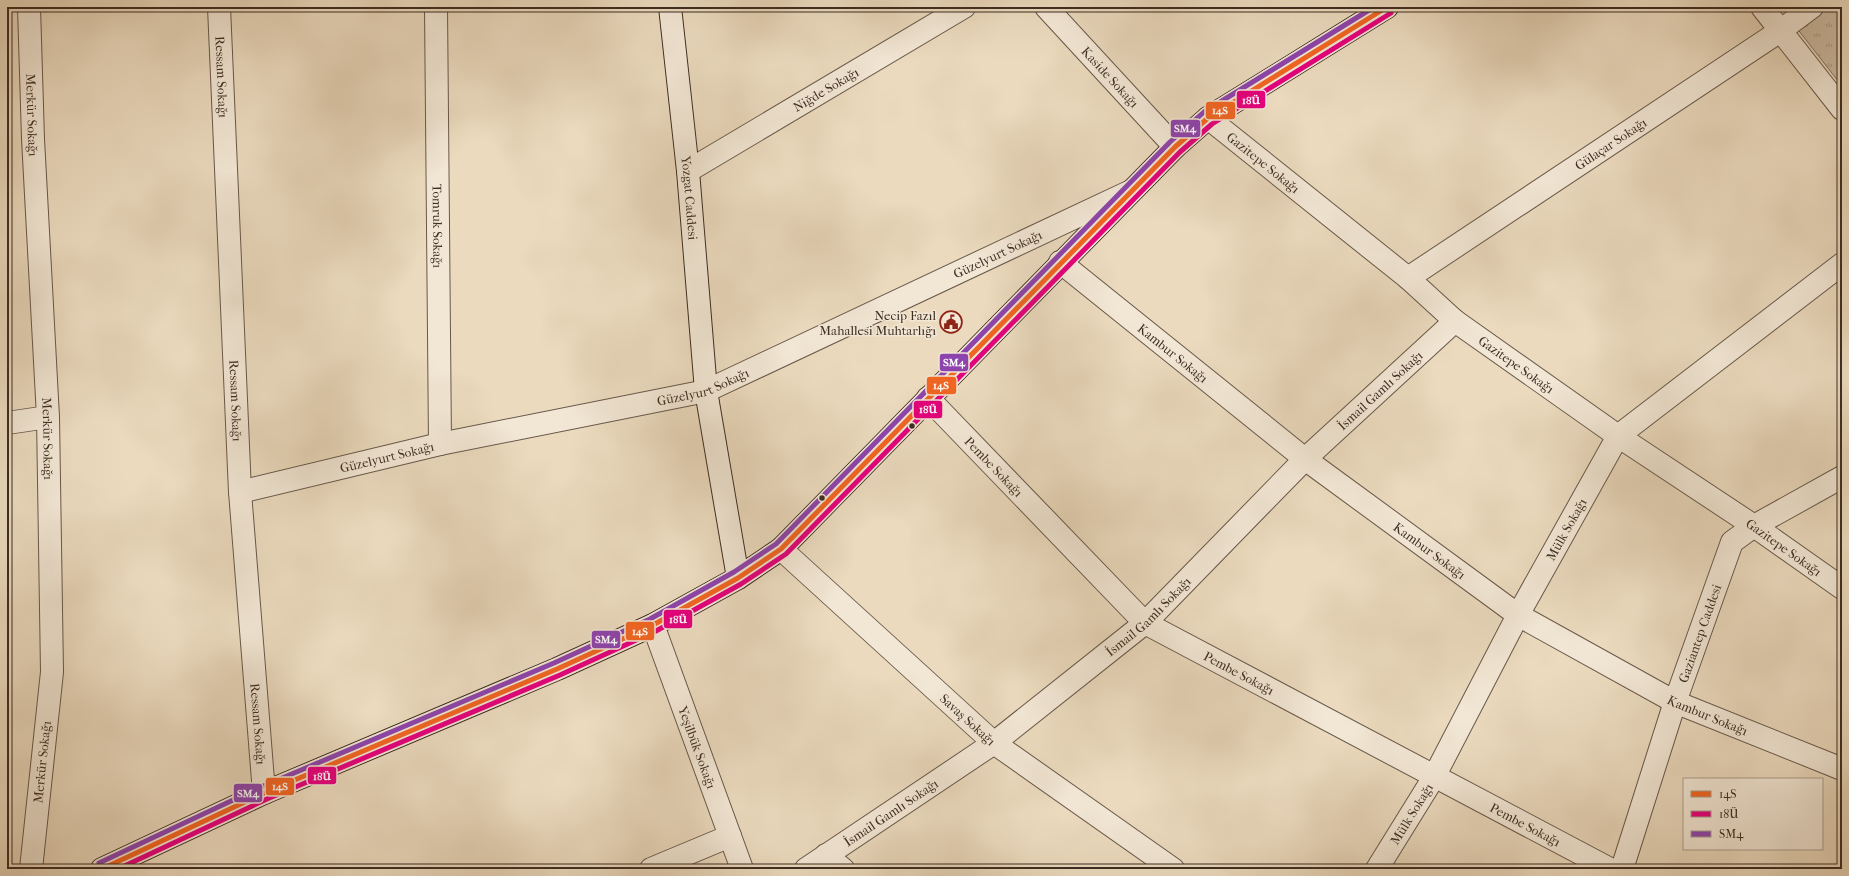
<svg xmlns="http://www.w3.org/2000/svg" width="1849" height="876" font-family="'IM FELL French Canon',serif">
  <style>
    .park { fill: url(#park-tufts); stroke: #857564 }
    .lines { fill: none; stroke-linecap: round; stroke-linejoin: round }
    .street-casing { stroke: #68584a; stroke-width: 24 }
    .secondary-casing { stroke: #3d2d23; stroke-width: 24 }
    .street { stroke: #f2e7d5; stroke-width: 22 }
    .secondary { stroke: #f2e7d5; stroke-width: 22 }
    .bus-1-casing { stroke: #f2e7d5; stroke-width: 8 }
    .bus-2-casing { stroke: #f2e7d5; stroke-width: 8 }
    .bus-3-casing { stroke: #f2e7d5; stroke-width: 8 }
    .bus-1 { stroke: #f26522; stroke-width: 5 }
    .bus-2 { stroke: #e5007d; stroke-width: 5 }
    .bus-3 { stroke: #8e44ad; stroke-width: 5 }
    .bus-dot { fill: #3d2d23; stroke: #f2e7d5; stroke-width: 1.5 }
    .labels { text-anchor: middle; dominant-baseline: central; stroke-width: 3; stroke-linejoin: round; paint-order: stroke }
    .street-label { font-size: 13px; fill: #3d2d23; stroke: #f2e7d5 }
    .poi-label { font-size: 13px; fill: #3d2d23; stroke: #f2e7d5; text-anchor: end }
    .line-badge { stroke: #f2e7d5; stroke-width: 1.5 }
    .badge-label { font-size: 11px; text-anchor: middle; font-weight: bold; fill: #fff }
  </style>
  <defs>
    <pattern id="park-tufts" width="24" height="20" patternUnits="userSpaceOnUse"><rect width="24" height="20" fill="#cdbda4"/><path d="M3 7l-1-3M5 7V3M7 7l1-3M15 17l-1-3M17 17v-4M19 17l1-3" fill="none" stroke="#a89a85"/></pattern>
  </defs>
  <rect width="100%" height="100%" fill="#ebdabe"/>
  <filter id="stains"><feTurbulence type="fractalNoise" baseFrequency=".005" numOctaves="4"/><feColorMatrix values="0 0 0 0 .2 0 0 0 0 .09 0 0 0 0 .02 0 0 0 .5 -.17"/></filter>
  <radialGradient id="worn" r=".72"><stop offset=".6" stop-color="#630" stop-opacity="0"/><stop offset="1" stop-color="#630" stop-opacity=".3"/></radialGradient>
  <!-- park -->
  <path class="park" d="M1826 7H1842V86L1796 27Z"/>
  <g class="lines">
    <!-- street casing -->
    <g class="street-casing">
      <g id="street">
        <path id="s1" d="M29 7 33 139 48 417 52 672 31 869"/>
        <path id="s2" d="M219 7 240 492 264 793"/>
        <path id="s3" d="M436 7 440 444"/>
        <path id="s4" d="M1046 7 1175 147"/>
        <path d="M1762 7 1842 109"/>
        <path id="s5" d="M1208 118 1408 278 1455 321 1618 436 1754 526 1842 588"/>
        <path id="s6" d="M688 171 964 7"/>
        <path id="s7" d="M1060 262 1305 459 1518 615 1675 702 1842 769"/>
        <path id="s8" d="M1408 278 1780 31 1812 7"/>
        <path id="s9" d="M928 398 1145 623 1610 869"/>
        <path d="M7 423 48 417"/>
        <path id="s10" d="M240 492 440 444 706 391 1131 191"/>
        <path id="s11" d="M781 549 994 743 1173 869"/>
        <path id="s12" d="M653 625 742 869"/>
        <path d="M826 855 843 869"/>
        <path d="M651 869 730 836"/>
        <path id="s13" d="M806 869 994 743 1145 623 1305 459 1455 321"/>
        <path id="s14" d="M1377 869 1434 777 1518 615 1618 436 1842 264"/>
        <path id="s15" d="M1622 869 1675 702 1732 542 1754 526 1842 477"/>
      </g>
    </g>
    <!-- secondary casing -->
    <g class="secondary-casing">
      <g id="secondary">
        <path id="s16" d="M670 7 688 171 706 391 738 578"/>
        <path d="M102 869 264 793 557 669 653 625 738 578 781 549 1175 147 1208 118 1387 7"/>
      </g>
    </g>
    <!-- street -->
    <use href="#street" class="street"/>
    <!-- secondary -->
    <use href="#secondary" class="secondary"/>
    <!-- bus-1 casing -->
    <g class="bus-1-casing">
      <path id="bus-1" d="M102 869 264 793 557 669 653 625 738 578 781 549 1175 147 1208 118 1387 7"/>
    </g>
    <!-- bus-2 casing -->
    <g class="bus-2-casing">
      <path id="bus-2" d="M118 869 267 799 560 675 656 631 741 584 786 554 1180 152 1212 124 1391 13"/>
    </g>
    <!-- bus-3 casing -->
    <g class="bus-3-casing">
      <path id="bus-3" d="M99 863 261 787 554 663 650 619 734 572 776 544 1170 142 1204 112 1374 7"/>
    </g>
    <!-- bus-1 -->
    <use href="#bus-1" class="bus-1"/>
    <!-- bus-2 -->
    <use href="#bus-2" class="bus-2"/>
    <!-- bus-3 -->
    <use href="#bus-3" class="bus-3"/>
  </g>
  <!-- icons -->
  <defs>
    <g id="civic-ring" transform="scale(1.15)"><circle r="9.5" fill="#f2e7d5" stroke="#8f2418" stroke-width="1.5"/><path d="M-.6-6.5H3V-4.5H.6V-3L4-1V1h2V6H-6V1h2V-1L-.6-3ZM-1.2 2.5V6h2.4V2.5Z" fill="#8f2418"/></g>
  </defs>
  <g fill-rule="evenodd">
    <use href="#civic-ring" x="951" y="322"/>
  </g>
  <!-- markers -->
  <g class="bus-dot">
    <circle cx="912" cy="426" r="3.5"/>
    <circle cx="822" cy="498" r="3.5"/>
  </g>
  <g class="labels">
    <!-- street labels -->
    <g class="street-label">
      <text stroke="none"><textPath href="#s2" startOffset="70">Ressam Sokağı</textPath></text>
      <text stroke="none"><textPath href="#s4" startOffset="95">Kaside Sokağı</textPath></text>
      <text stroke="none"><textPath href="#s6" startOffset="160">Niğde Sokağı</textPath></text>
      <text stroke="none"><textPath href="#s1" startOffset="108">Merkür Sokağı</textPath></text>
      <text stroke="none"><textPath href="#s8" startOffset="243">Gülaçar Sokağı</textPath></text>
      <text stroke="none"><textPath href="#s5" startOffset="71">Gazitepe Sokağı</textPath></text>
      <text stroke="none"><textPath href="#s16" startOffset="192">Yozgat Caddesi</textPath></text>
      <text stroke="none"><textPath href="#s3" startOffset="219">Tomruk Sokağı</textPath></text>
      <text stroke="none"><textPath href="#s10" startOffset="799">Güzelyurt Sokağı</textPath></text>
      <text stroke="none"><textPath href="#s7" startOffset="145">Kambur Sokağı</textPath></text>
      <text stroke="none"><textPath href="#s5" startOffset="395">Gazitepe Sokağı</textPath></text>
      <text stroke="none"><textPath href="#s10" startOffset="475">Güzelyurt Sokağı</textPath></text>
      <text stroke="none"><textPath href="#s13" startOffset="750">İsmail Gamlı Sokağı</textPath></text>
      <text stroke="none"><textPath href="#s2" startOffset="394">Ressam Sokağı</textPath></text>
      <text stroke="none"><textPath href="#s1" startOffset="432">Merkür Sokağı</textPath></text>
      <text stroke="none"><textPath href="#s10" startOffset="151">Güzelyurt Sokağı</textPath></text>
      <text stroke="none"><textPath href="#s9" startOffset="95">Pembe Sokağı</textPath></text>
      <text stroke="none"><textPath href="#s14" startOffset="389">Mülk Sokağı</textPath></text>
      <text stroke="none"><textPath href="#s5" startOffset="719">Gazitepe Sokağı</textPath></text>
      <text stroke="none"><textPath href="#s7" startOffset="469">Kambur Sokağı</textPath></text>
      <text stroke="none"><textPath href="#s13" startOffset="426">İsmail Gamlı Sokağı</textPath></text>
      <text stroke="none"><textPath href="#s15" startOffset="248">Gaziantep Caddesi</textPath></text>
      <text stroke="none"><textPath href="#s9" startOffset="419">Pembe Sokağı</textPath></text>
      <text stroke="none"><textPath href="#s7" startOffset="793">Kambur Sokağı</textPath></text>
      <text stroke="none"><textPath href="#s11" startOffset="253">Savaş Sokağı</textPath></text>
      <text stroke="none"><textPath href="#s2" startOffset="718">Ressam Sokağı</textPath></text>
      <text stroke="none"><textPath href="#s12" startOffset="130">Yeşilbük Sokağı</textPath></text>
      <text transform="translate(42 762) rotate(-84)">Merkür Sokağı</text>
      <text stroke="none"><textPath href="#s13" startOffset="102">İsmail Gamlı Sokağı</textPath></text>
      <text stroke="none"><textPath href="#s14" startOffset="65">Mülk Sokağı</textPath></text>
      <text stroke="none"><textPath href="#s9" startOffset="743">Pembe Sokağı</textPath></text>
    </g>
    <!-- poi labels -->
    <g class="poi-label">
      <text x="936" y="315">Necip Fazıl<tspan x="936" dy="15">Mahallesi Muhtarlığı</tspan></text>
    </g>
  </g>
  <g class="line-badge">
    <rect x="1236" y="90" width="30" height="19" rx="4" fill="#e5007d"/>
    <rect x="1205" y="101" width="31" height="19" rx="4" fill="#f26522"/>
    <rect x="1170" y="119" width="31" height="19" rx="4" fill="#8e44ad"/>
    <rect x="939" y="353" width="30" height="19" rx="4" fill="#8e44ad"/>
    <rect x="926" y="376" width="31" height="19" rx="4" fill="#f26522"/>
    <rect x="913" y="400" width="30" height="19" rx="4" fill="#e5007d"/>
    <rect x="663" y="609" width="30" height="20" rx="4" fill="#e5007d"/>
    <rect x="625" y="621" width="30" height="20" rx="4" fill="#f26522"/>
    <rect x="591" y="630" width="30" height="19" rx="4" fill="#8e44ad"/>
    <rect x="307" y="766" width="30" height="19" rx="4" fill="#e5007d"/>
    <rect x="265" y="777" width="30" height="19" rx="4" fill="#f26522"/>
    <rect x="233" y="783" width="30" height="20" rx="4" fill="#8e44ad"/>
  </g>
  <g class="badge-label">
    <text x="1251" y="104">18Ü</text>
    <text x="1220" y="114">14S</text>
    <text x="1185" y="132">SM4</text>
    <text x="954" y="366">SM4</text>
    <text x="941" y="389">14S</text>
    <text x="928" y="413">18Ü</text>
    <text x="678" y="623">18Ü</text>
    <text x="640" y="635">14S</text>
    <text x="606" y="643">SM4</text>
    <text x="322" y="780">18Ü</text>
    <text x="280" y="790">14S</text>
    <text x="248" y="797">SM4</text>
  </g>
  <!-- margin -->
  <rect width="1849" height="876" fill="none" stroke="#ebdabe" stroke-width="24"/>
  <rect x="8" y="8" width="1833" height="860" fill="none" stroke="#3d2d23" stroke-width="2"/>
  <rect x="12" y="12" width="1825" height="852" fill="none" stroke="#3d2d23"/>
  <!-- legend -->
  <rect x="1683" y="778" width="140" height="72" fill="#f2e7d5" stroke="#aa9d8e"/>
  <rect x="1691" y="791" width="20" height="6" fill="#f26522" stroke="#aa9d8e"/>
  <text x="1719" y="798" font-size="12" fill="#3d2d23">14S</text>
  <rect x="1691" y="811" width="20" height="6" fill="#e5007d" stroke="#aa9d8e"/>
  <text x="1719" y="818" font-size="12" fill="#3d2d23">18Ü</text>
  <rect x="1691" y="831" width="20" height="6" fill="#8e44ad" stroke="#aa9d8e"/>
  <text x="1719" y="838" font-size="12" fill="#3d2d23">SM4</text>
  <rect width="100%" height="100%" filter="url(#stains)"/>
  <rect width="100%" height="100%" fill="url(#worn)"/>
</svg>
